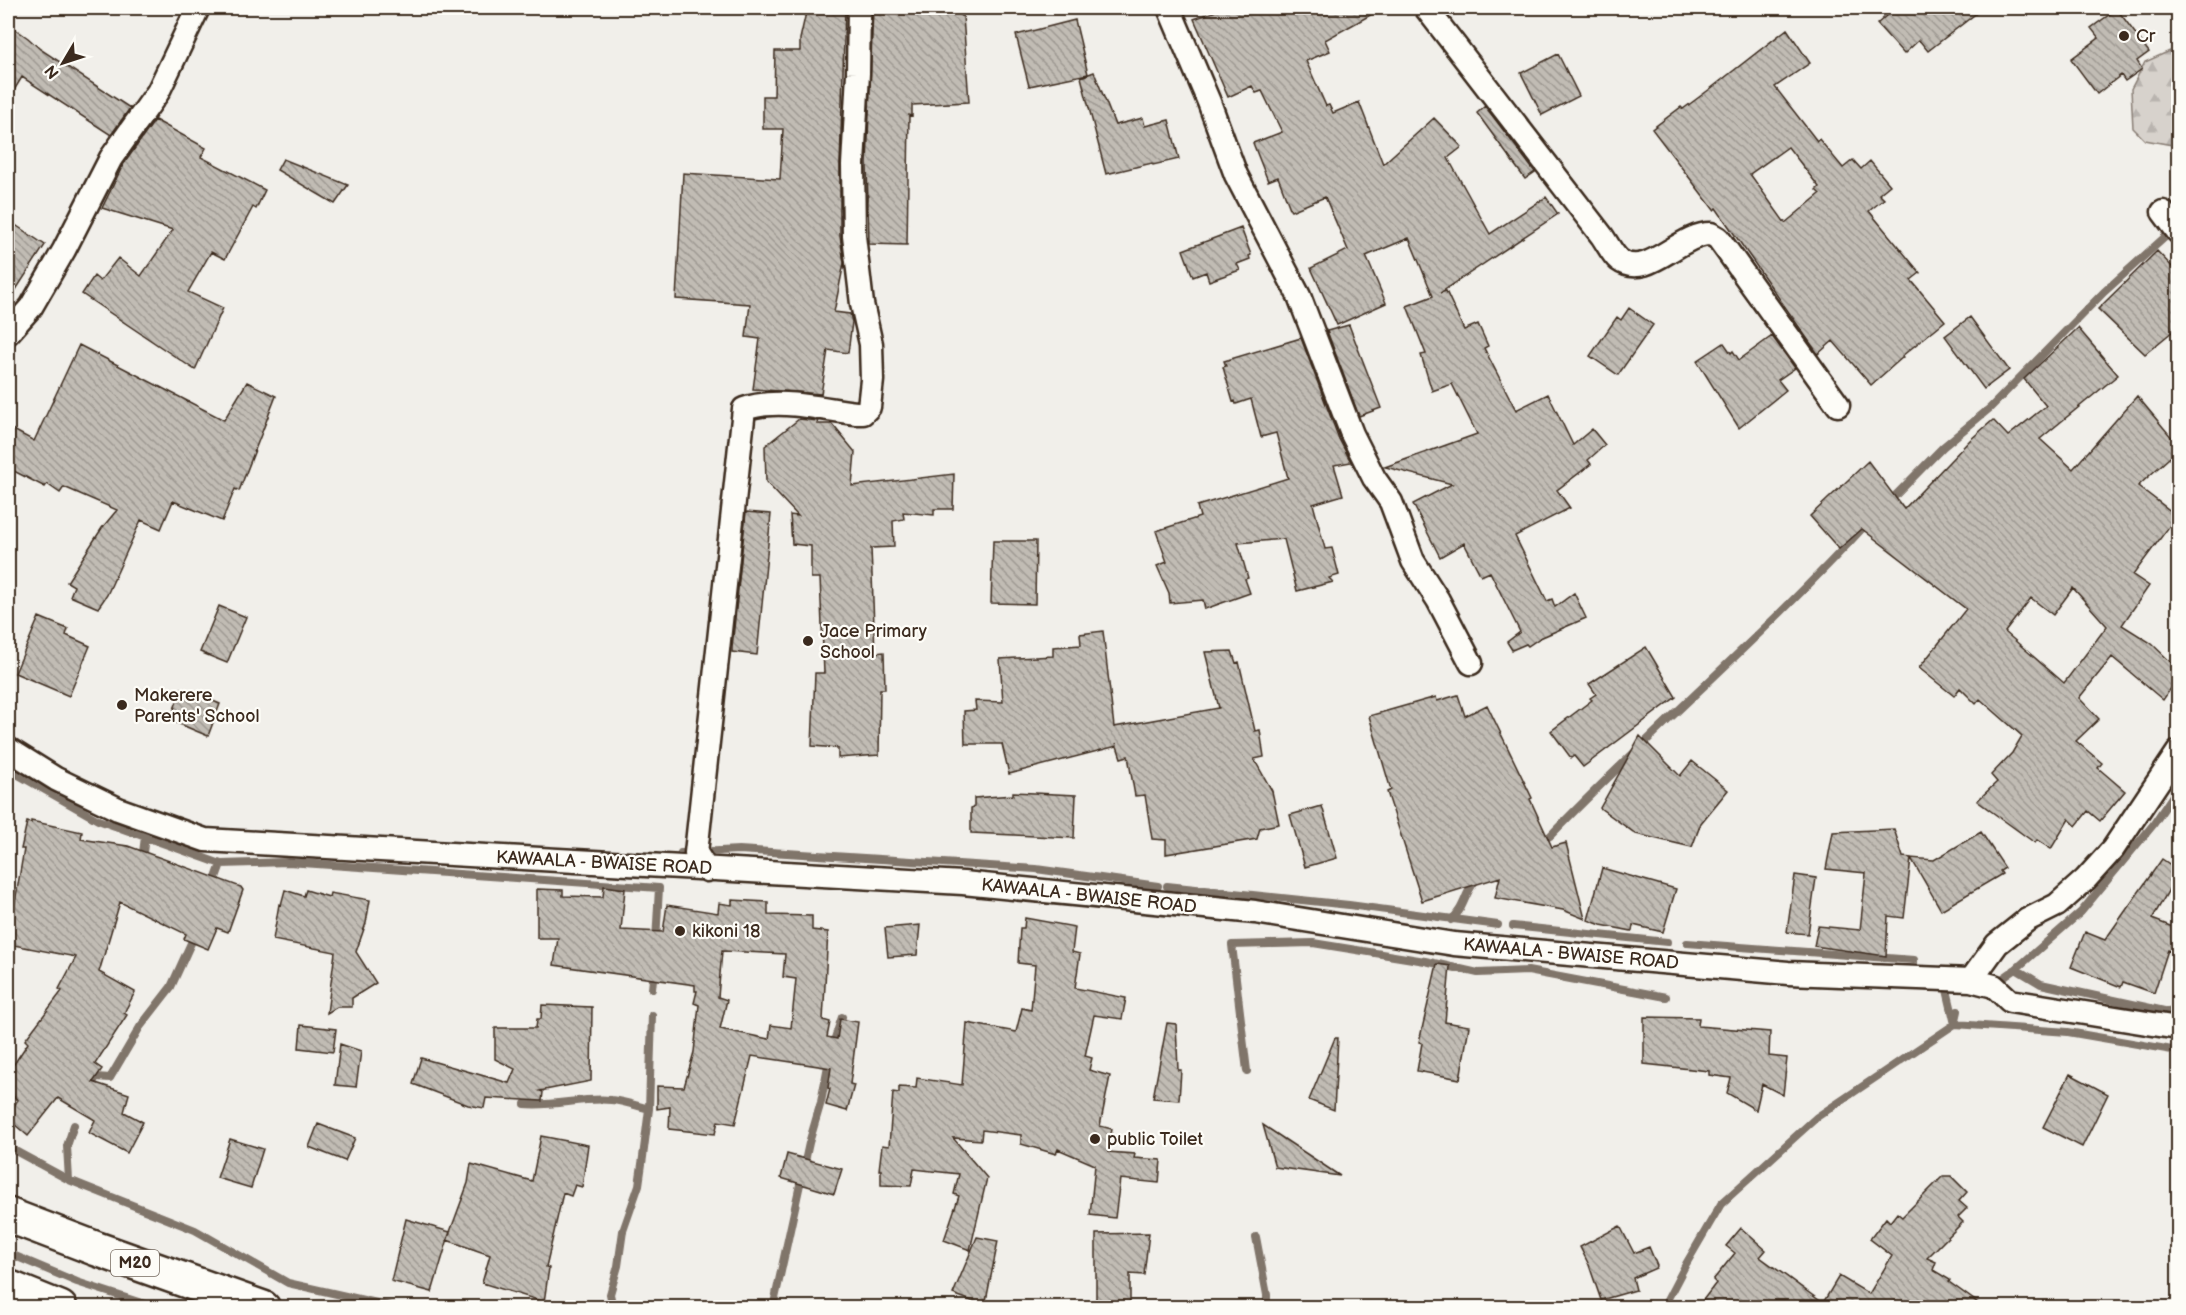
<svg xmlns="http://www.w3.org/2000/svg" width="2186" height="1315" font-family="'Balsamiq Sans',sans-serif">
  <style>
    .forest { fill: url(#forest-firs); stroke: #897e75; stroke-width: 1.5 }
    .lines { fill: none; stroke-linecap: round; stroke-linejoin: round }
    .stream { stroke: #80746b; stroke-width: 8 }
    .building { fill: url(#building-back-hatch); stroke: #3b2a1e; stroke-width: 1.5; fill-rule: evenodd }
    .minor-casing { stroke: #3b2a1e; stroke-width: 27 }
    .motorway-casing { stroke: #3b2a1e; stroke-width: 38 }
    .minor { stroke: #fdfcf7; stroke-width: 22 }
    .motorway { stroke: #fdfcf7; stroke-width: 33 }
    .poi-dot { fill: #3b2a1e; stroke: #fdfcf7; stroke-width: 2 }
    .labels { text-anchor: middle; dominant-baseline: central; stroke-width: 4.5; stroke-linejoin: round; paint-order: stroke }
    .shield { fill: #fdfcf7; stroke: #75695f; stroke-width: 1.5 }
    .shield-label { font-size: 16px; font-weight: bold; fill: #3b2a1e }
    .poi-label { font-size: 18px; fill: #3b2a1e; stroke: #fdfcf7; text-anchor: start }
    .street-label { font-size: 18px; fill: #3b2a1e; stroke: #fdfcf7 }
  </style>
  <defs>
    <pattern id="forest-firs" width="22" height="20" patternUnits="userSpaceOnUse" patternTransform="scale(1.5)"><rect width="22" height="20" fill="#d7d2cc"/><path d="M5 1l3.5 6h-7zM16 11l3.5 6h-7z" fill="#b9b4af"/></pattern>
    <pattern id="building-back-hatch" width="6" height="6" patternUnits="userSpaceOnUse" patternTransform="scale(1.5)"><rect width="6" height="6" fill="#c1bcb4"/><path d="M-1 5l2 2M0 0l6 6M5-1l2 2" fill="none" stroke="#9e9992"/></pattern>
  </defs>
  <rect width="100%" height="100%" fill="#f1efea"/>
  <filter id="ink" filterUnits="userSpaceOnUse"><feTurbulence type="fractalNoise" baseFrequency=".0167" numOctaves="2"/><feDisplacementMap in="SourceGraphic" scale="12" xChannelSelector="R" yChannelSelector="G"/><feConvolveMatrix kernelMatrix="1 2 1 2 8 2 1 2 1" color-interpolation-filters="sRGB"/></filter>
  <g filter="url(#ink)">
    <!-- forest -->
    <path class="forest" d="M2170 51 2178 59V146L2145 140 2133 128 2131 89 2145 62Z"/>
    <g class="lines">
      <!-- stream -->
      <path class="stream" d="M1887 504 1943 447 1990 408 2104 292 2174 229
        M8 769 98 820 221 864 288 862 659 888 656 941
        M1539 842 1550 836C1654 728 1768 632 1869 521
        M681 853 739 850 1036 869 1158 886
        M142 860 145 837
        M213 886 221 864
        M1167 886 1349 905 1498 925
        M1451 920C1466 908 1465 888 1479 877
        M1513 926 1667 942
        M1687 943 1914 960
        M2014 970 2016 969 2041 984 2178 1014
        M1999 981 2016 969 2081 912 2153 825 2178 788
        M652 989 654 969
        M1947 990 1955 1024 2068 1032 2178 1051
        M1247 1071 1232 945 1313 943 1425 961 1478 973 1528 971 1666 997
        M91 1086 96 1077 110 1078 140 1027 171 987 196 932
        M525 1104C553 1107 583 1097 611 1100 624 1101 637 1106 649 1109
        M8 1147 69 1180 195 1230 288 1283 399 1308
        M69 1180 67 1146 74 1125
        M1256 1237 1267 1295V1308
        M8 1253 77 1282 157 1308
        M613 1308 610 1294 618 1266 623 1231 639 1185 643 1157 649 1109 652 1015
        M773 1308 809 1143 821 1102 831 1050 842 1017
        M1663 1308 1686 1264 1721 1204 1817 1117 1955 1024 1958 1011"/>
    </g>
    <!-- building -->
    <path class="building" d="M807 8 845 9 840 165V236L844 263 834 312 850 314 852 322 848 353 828 350 821 394 753 389 760 339 746 337 750 304 676 299 683 173 780 179 783 129H763V96H774L775 51H800V39Z
      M873 8H960L961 16H963L969 102 912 105V116L909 115 907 245 869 244 867 165Z
      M1224 8H1383L1325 40 1330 51 1306 61 1326 106 1329 105 1333 113 1359 102 1383 164 1434 118 1462 147 1448 158 1490 234 1546 197 1558 214 1440 293 1446 291 1464 330 1478 324 1488 346 1484 348 1516 410 1548 394 1573 445 1592 429 1605 445 1588 460 1591 464 1557 490 1570 508 1515 536 1547 601 1552 599 1555 607 1574 593 1586 618 1540 638 1528 646 1526 644 1512 650 1507 642 1520 632 1490 572 1481 576 1464 543 1440 557 1413 504 1452 484 1385 467 1477 434 1452 384 1432 391 1421 355 1426 354 1407 306 1433 296 1409 238 1366 256 1386 303 1337 325 1311 268 1348 250 1325 197 1291 211 1278 177 1268 181 1253 143 1282 132 1262 91 1256 93 1252 86 1228 97 1194 19Z
      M1895 8H1983L1928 51 1919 40 1904 54 1877 24Z
      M2117 9 2149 52 2137 61 2142 69 2125 81 2121 75 2097 94 2071 59 2099 38 2091 28Z
      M1075 20 1088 74 1029 86 1016 35Z
      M8 24 28 38 40 49 130 108 111 135 22 77 8 100Z
      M1787 29 1810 63 1775 87 1817 141 1819 139 1843 168 1853 160 1861 169 1870 161 1890 185 1879 194 1884 199 1869 211 1920 273 1911 280 1945 321 1902 356 1903 357 1871 385 1833 341 1818 354 1716 208 1714 210 1652 129 1681 107 1683 109 1710 89ZM1788 147 1819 187 1816 190 1820 194 1785 223 1750 174Z
      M1558 54 1579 96 1542 115 1521 73Z
      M1094 72 1115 125 1143 118 1145 126 1169 120 1179 159 1153 165 1152 163 1106 174 1081 77Z
      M1485 106 1535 172 1525 179 1477 113Z
      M155 120 206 148 201 157 265 190 256 209 253 207 225 259 211 252 188 292 223 308 195 370 82 294 94 276 100 281 118 258 141 276 173 230 102 208 123 165Z
      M283 159 348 185 335 204 277 170Z
      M8 220 45 245 8 302Z
      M1241 228 1251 255 1249 256 1250 259 1237 264 1240 270 1209 281 1206 272 1193 277 1183 250Z
      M2157 251 2178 273V327L2145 354 2098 309Z
      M1629 308 1653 325 1618 375 1590 356 1617 317 1621 320Z
      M1970 317 2009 370 1984 389 1945 336Z
      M1349 325 1381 408 1359 416 1327 331Z
      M2078 328 2118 375 2040 439 2073 469 2137 396 2178 445V450L2138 486 2177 516 2133 575 2149 586 2122 625 2151 643 2178 669V678L2163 700 2112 657 2079 698 2099 719 2076 741 2102 763 2098 768 2125 791 2100 821 2088 811 2076 826 2069 819 2051 849 2037 840 2035 843 1977 801 1997 782 1991 775 2012 753 2022 736 1980 699 1976 704 1960 688 1954 696 1919 668 1966 609 1862 529 1839 549 1810 516 1868 461 1904 509 1970 440 1993 420 2008 436 2046 406 2024 379ZM2073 588 2107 626 2064 683 2005 632 2031 598 2053 615Z
      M1772 336 1795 368 1778 380 1786 390 1739 428 1697 361 1724 343 1731 353 1733 351 1739 360Z
      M1301 338 1339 439 1351 462 1334 465 1343 495 1313 504 1325 549 1332 548 1339 575 1329 578 1333 582 1297 591 1284 539 1238 543 1248 578 1245 579 1250 593 1205 609 1203 600 1170 603 1169 593 1157 566 1167 562 1156 531 1200 517 1197 506 1288 478 1276 433 1261 437 1251 399 1236 404 1235 401 1233 402 1223 367 1226 366 1224 361Z
      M79 345 224 420 247 382 276 396 239 491 235 489 222 521 173 501 161 529 141 520 107 595 98 608 70 596 74 586 67 582 102 528 117 510 64 487 60 493 47 484 45 487 8 468V427L34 441Z
      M799 419 818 421 817 424H832L855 452 852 486 954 474 953 509H934V515L903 512 904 519 893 521 894 547 871 548 875 653 884 652 885 689H880L879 755 838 758V748L812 746 815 673H824L820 578H811V546L792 544 790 515 798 516 766 482 765 446Z
      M746 512 771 514 757 655 732 652V648Z
      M993 541H1036L1035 604 991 603Z
      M219 606 246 617 227 663 200 652Z
      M39 617 68 629 66 635 90 646 69 696 15 673Z
      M1103 631 1114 727 1219 708 1205 652 1232 651 1236 663 1239 662 1255 731 1260 730 1264 757 1254 759 1272 791 1279 824 1260 828 1257 839 1166 854V840L1152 839 1145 795 1135 796 1128 756 1121 758 1116 743 1117 746 1009 774 1002 744H965L964 711 976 710 975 701 1003 702 1000 659 1053 656V647L1081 645 1080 634Z
      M1646 647 1676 697 1583 767 1574 756 1571 758 1551 731 1592 700 1590 698 1596 694 1589 684Z
      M182 688 220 704 208 736 170 720Z
      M1458 695 1465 716 1487 705 1532 798 1530 799 1552 847 1566 843 1585 919 1563 910 1495 898 1500 877 1422 901 1387 792 1391 790 1369 716 1436 697 1437 701Z
      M1640 736 1680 776 1692 761 1728 790 1701 823 1692 847 1636 834 1600 808Z
      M1013 792 1076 795 1074 838 971 833V808L974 807V798L1013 795Z
      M1322 806 1337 858 1305 867 1290 815Z
      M31 821 82 832 81 839 128 846 241 887 243 890 228 932 217 928 208 949 184 939 186 934 120 902 99 972 135 992 124 1013 127 1015 95 1064 102 1069 93 1082 129 1094 124 1112 143 1122 127 1153 89 1133 95 1120 58 1098 28 1136 8 1119V1114L18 1100 8 1092V1073L28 1043 25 1040 62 991 59 989 76 957 8 944 24 849H21L27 822 31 823Z
      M1894 829 1903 857 1911 858 1904 918 1888 916 1886 956 1814 946 1818 926 1860 930 1866 873 1826 869 1833 832Z
      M1981 832 2005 868 2000 871 2002 874 1941 910 1911 858 1934 860Z
      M2162 859 2178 870V874L2152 919 2178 929V954L2168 950 2154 993 2123 982 2121 987 2071 967 2085 932 2105 940Z
      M1602 868 1676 889 1663 932 1633 925 1632 931 1601 925 1588 920Z
      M1795 875 1816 878 1808 934 1787 932Z
      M604 886 625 889 621 930 663 932 667 905 718 913 719 903 732 905V900L768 902V915L812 916V930L828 932 823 1020 830 1022 827 1037 837 1039 840 1019 858 1022 850 1084 854 1085 847 1111 826 1105 830 1089 828 1088 831 1068 752 1056 735 1124 718 1121 715 1134 669 1129 670 1107 657 1109V1086L684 1087 694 1052 696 1033 699 1005 694 1003 697 991H695V985L554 965 558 938H537V889L563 890V896L603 897ZM722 951 785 954 783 977 796 979 791 1028 771 1025 769 1039 720 1029 727 1000 718 997Z
      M285 890 304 896 306 890 329 897 330 893 370 900 366 923 356 952 376 983 352 998V1007H337L327 1013 335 952 273 940 279 904 281 905Z
      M1025 918 1075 927 1072 952 1080 954 1075 988 1126 998 1122 1019 1094 1015 1085 1056 1092 1058 1089 1070 1110 1076 1100 1126 1112 1129 1108 1152 1135 1154 1134 1158 1161 1160 1159 1183 1120 1179 1115 1218 1090 1215 1095 1165 1058 1149 1056 1154 1021 1144V1135L982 1130 981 1140 953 1138 987 1178 970 1250 944 1240 959 1196 954 1194 959 1174 914 1169 911 1186 881 1185V1170H879L882 1145 889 1146 893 1092 899 1093V1087L916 1088 917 1078 962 1085 967 1023 1016 1032 1022 1008 1031 1010 1035 965 1018 963 1020 928H1024Z
      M920 925 917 955 888 957 885 928Z
      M1437 964 1450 966 1445 1022 1469 1026 1460 1079 1417 1071 1422 1043 1419 1042Z
      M542 1005 592 1007 591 1081 540 1091 543 1092 542 1101 486 1098 484 1108 468 1105 413 1084 421 1058 509 1083 515 1069 495 1059V1028H536L537 1019H541Z
      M1644 1017 1699 1018 1698 1026 1770 1032 1769 1056 1787 1058 1783 1095 1762 1084 1756 1110 1727 1093 1731 1078 1709 1075V1071L1644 1064Z
      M1167 1023 1176 1024 1178 1070H1181L1179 1100 1153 1098Z
      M301 1025 336 1029 333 1052 299 1048Z
      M1335 1038H1338L1334 1110 1309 1100Z
      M340 1044 361 1051 356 1087 335 1085Z
      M2070 1074 2108 1094 2082 1147 2043 1127Z
      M318 1124 355 1138 345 1161 309 1147Z
      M1263 1125 1340 1176 1275 1167Z
      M541 1136 588 1145 582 1187 575 1185 571 1196 563 1193 546 1267 549 1268 544 1302 482 1283 490 1255 447 1240 468 1183 471 1164 532 1181Z
      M230 1139 263 1149 251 1188 217 1178Z
      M787 1154 842 1169 834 1194 781 1178Z
      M1943 1176H1951L1967 1192 1959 1201 1967 1208 1958 1217 1963 1222 1927 1258 1936 1262 1933 1270 1950 1280 1949 1282 1985 1308H1697L1716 1283 1713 1280 1735 1253 1726 1246 1741 1228 1766 1250 1760 1257 1823 1303 1839 1276 1869 1294 1892 1256 1870 1239 1886 1218 1890 1222 1897 1213 1902 1217Z
      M406 1219 450 1232 432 1292 391 1281Z
      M1620 1226 1634 1253 1649 1247 1657 1266 1656 1268 1633 1278 1636 1290 1601 1300 1589 1265 1580 1247Z
      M1149 1233 1144 1275 1130 1274V1308H1096V1234Z
      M977 1237 998 1241 985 1306 953 1294Z"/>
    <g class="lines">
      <!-- minor casing -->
      <g class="minor-casing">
        <path id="minor" d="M1169 8 1209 102 1236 175 1299 296 1352 434 1374 478 1391 502 1413 561 1438 600 1471 663
          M1426 8 1602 236C1607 243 1612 254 1619 260 1647 281 1680 233 1711 234L1718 238 1838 405
          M2163 212 2178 232
          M8 333 31 307 64 250 111 158 158 92 198 8
          M8 749 56 779 118 809 205 840 963 883 1255 912 1454 944 1788 973 1971 980 1994 986 2010 1001 2178 1028
          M707 870 696 853 744 409C778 397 821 409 856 413H863L869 407 872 380 871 344 862 304 854 236 853 165 858 73 859 8
          M1971 980 1997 944 2027 920 2057 905 2085 880 2113 849 2178 752"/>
      </g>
      <!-- motorway casing -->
      <g class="motorway-casing">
        <path id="motorway" d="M8 1215 97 1249 263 1308
          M8 1287 60 1308"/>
      </g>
      <!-- minor -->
      <use href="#minor" class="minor"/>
      <!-- motorway -->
      <use href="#motorway" class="motorway"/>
    </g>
  </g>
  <!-- markers -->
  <g class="poi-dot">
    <circle cx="2124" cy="36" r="6"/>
    <circle cx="808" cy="641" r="6"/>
    <circle cx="122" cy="705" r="6"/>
    <circle cx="680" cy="931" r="6"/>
    <circle cx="1095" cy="1139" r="6"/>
  </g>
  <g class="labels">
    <!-- shield labels -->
    <rect class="shield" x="111" y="1250" width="48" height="26" rx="4.5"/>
    <g class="shield-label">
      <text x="135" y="1263">M20</text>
    </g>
    <!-- poi labels -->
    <g class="poi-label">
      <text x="2136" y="36">Cr</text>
      <text x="820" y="631">Jace Primary<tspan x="820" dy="21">School</tspan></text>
      <text x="134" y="695">Makerere<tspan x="134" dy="21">Parents' School</tspan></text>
      <text x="692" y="931">kikoni 18</text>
      <text x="1107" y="1139">public Toilet</text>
    </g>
    <!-- street labels -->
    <g class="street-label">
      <text transform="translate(604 863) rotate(3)">KAWAALA - BWAISE ROAD</text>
      <text transform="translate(1089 896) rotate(6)">KAWAALA - BWAISE ROAD</text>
      <text transform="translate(1571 954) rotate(5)">KAWAALA - BWAISE ROAD</text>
    </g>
  </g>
  <!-- margin -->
  <rect width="2186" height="1315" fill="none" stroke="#fdfcf7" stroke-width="30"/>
  <rect x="15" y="15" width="2156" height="1285" fill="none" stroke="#3b2a1e" stroke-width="2" filter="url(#ink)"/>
  <!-- north arrow -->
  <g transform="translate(63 63) rotate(231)" stroke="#fdfcf7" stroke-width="4.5" paint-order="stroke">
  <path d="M0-4.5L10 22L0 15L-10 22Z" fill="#3b2a1e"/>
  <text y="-9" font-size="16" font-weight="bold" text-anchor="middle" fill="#3b2a1e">N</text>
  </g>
</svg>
